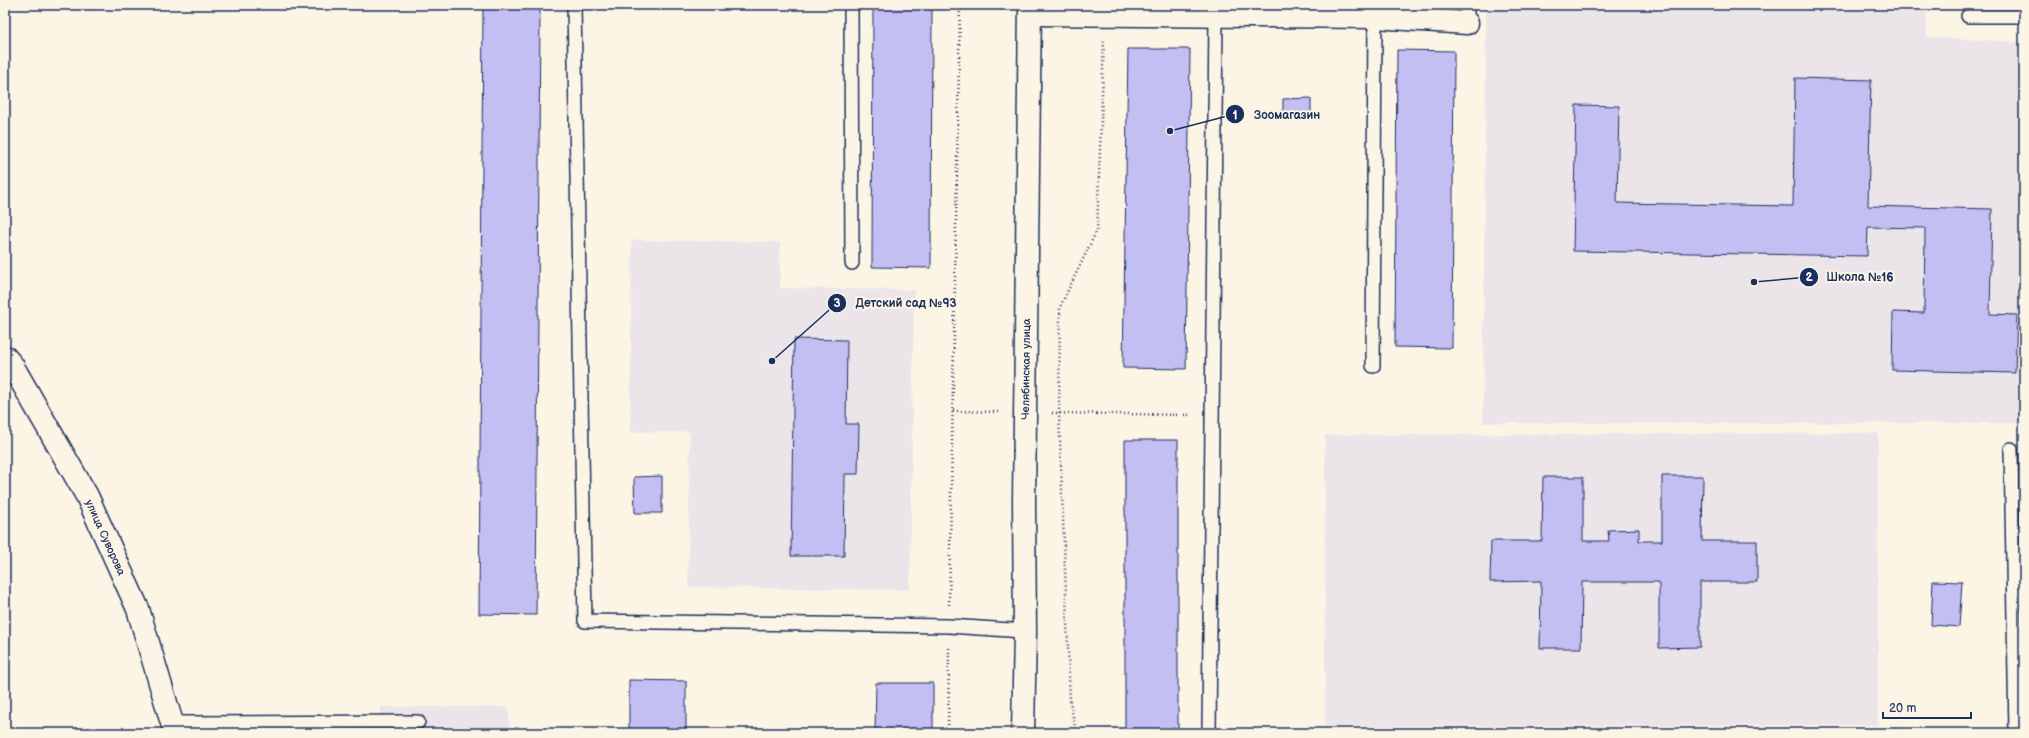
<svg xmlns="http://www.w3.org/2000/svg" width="2029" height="738" font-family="'Balsamiq Sans',sans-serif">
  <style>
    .built { fill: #ebe5e9 }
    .building { fill: #c4bff2; stroke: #1b2f5e }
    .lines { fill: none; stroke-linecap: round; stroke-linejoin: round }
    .service-casing { stroke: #1b2f5e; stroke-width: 16 }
    .minor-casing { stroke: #1b2f5e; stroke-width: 25 }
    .primary-casing { stroke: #1b2f5e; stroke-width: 25 }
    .path { stroke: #1b2f5e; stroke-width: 2.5; stroke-dasharray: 1 3; stroke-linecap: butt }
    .service { stroke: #fcf5e5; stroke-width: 13 }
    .minor { stroke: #fcf5e5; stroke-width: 22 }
    .primary { stroke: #fcf5e5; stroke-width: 22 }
    .labels { text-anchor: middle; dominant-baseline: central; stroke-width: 4; stroke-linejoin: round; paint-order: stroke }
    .street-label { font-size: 11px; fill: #1b2f5e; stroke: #fcf5e5 }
    .leader { fill: none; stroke: #1b2f5e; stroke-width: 1.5 }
    .callout-dot { fill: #1b2f5e; stroke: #fcf5e5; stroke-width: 1.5 }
    .mark-label { font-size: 12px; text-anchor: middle; font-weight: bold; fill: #fff }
    .callout-label { font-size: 12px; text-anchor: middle; font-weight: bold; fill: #1b2f5e; stroke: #fcf5e5; stroke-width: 4; stroke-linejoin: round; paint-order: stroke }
  </style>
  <rect width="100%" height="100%" fill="#fcf5e5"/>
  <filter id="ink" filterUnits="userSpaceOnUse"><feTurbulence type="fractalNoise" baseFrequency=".025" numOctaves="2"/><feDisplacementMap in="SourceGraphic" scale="8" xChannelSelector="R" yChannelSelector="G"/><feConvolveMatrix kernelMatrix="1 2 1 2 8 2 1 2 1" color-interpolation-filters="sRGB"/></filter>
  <g filter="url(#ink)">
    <!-- built -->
    <path class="built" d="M1486 5H1926L1927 37 2019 42 2024 140V423H1483Z
      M632 240 780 242V288L914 290 910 590 688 587 690 432H630Z
      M1878 433V725L1325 726V435Z
      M381 707H509V733H381Z"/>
    <!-- building -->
    <path class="building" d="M670 5H772V9Z
      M873 5H932L931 268 872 267Z
      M483 6H540L536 615 479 614Z
      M1128 49H1190L1186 369 1123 368Z
      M1397 50 1454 51 1452 348 1395 347Z
      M1795 78 1871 80 1868 206 1992 209 1990 314 2017 315 2015 373 1892 370 1893 312 1924 313 1925 228 1868 227 1867 256 1573 251 1576 105 1619 106 1617 203 1793 206Z
      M1311 98V116L1283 117V99Z
      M794 339 847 340 846 424H859L858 474H845L844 556H791Z
      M1125 440H1178V733H1125Z
      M662 476V513H635L634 477Z
      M1662 476H1703L1702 541H1757V582H1700V647L1659 648V582H1582L1581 648H1540L1541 581 1490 582 1491 541H1542L1543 477H1583V541H1609L1608 530 1639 529V541H1662Z
      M1933 581 1962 582 1959 627 1931 625Z
      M629 680 686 681V733H629Z
      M876 683H933V733H875Z"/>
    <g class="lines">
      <!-- service casing -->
      <g class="service-casing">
        <path id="service" d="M574 5 585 621 949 626 1025 631
          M851 5 852 263
          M1467 5V23
          M1968 16H2024
          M1373 366 1375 17
          M2011 449 2016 733
          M173 723 418 722
          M1209 733 1216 17"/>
      </g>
      <!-- minor casing -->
      <g class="minor-casing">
        <g id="minor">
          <path d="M1031 14 1375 17 1467 23"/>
          <path id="s1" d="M1023 733 1025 631 1024 501 1030 5"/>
        </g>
      </g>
      <!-- primary casing -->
      <g class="primary-casing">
        <g id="primary">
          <path id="s2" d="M5 357 12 365 87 496 138 609 175 733"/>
        </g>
      </g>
      <!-- path -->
      <path class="path" d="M953 411 999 412
        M1052 413 1191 415
        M949 605 960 5
        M948 733 949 648
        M1076 733 1070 701 1059 413 1060 307 1097 230 1104 41"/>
      <!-- service -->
      <use href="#service" class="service"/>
      <!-- minor -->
      <use href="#minor" class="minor"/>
      <!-- primary -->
      <use href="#primary" class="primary"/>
    </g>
  </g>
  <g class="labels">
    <!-- street labels -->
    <g class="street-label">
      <text stroke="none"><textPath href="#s1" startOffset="364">Челябинская улица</textPath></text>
      <text stroke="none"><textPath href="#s2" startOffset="207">улица Суворова</textPath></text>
    </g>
  </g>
  <!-- callouts -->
  <path class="leader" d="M1170 131L1235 114M1754 282L1809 277M772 361L837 303"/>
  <g class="callout-dot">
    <circle cx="1170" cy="131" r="4"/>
    <circle cx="1754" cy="282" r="4"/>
    <circle cx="772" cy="361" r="4"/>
    <circle cx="1235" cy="114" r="10"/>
    <circle cx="1809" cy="277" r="10"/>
    <circle cx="837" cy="303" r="10"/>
  </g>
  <g class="mark-label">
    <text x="1235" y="119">1</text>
    <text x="1809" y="281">2</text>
    <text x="837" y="307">3</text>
  </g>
  <g class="callout-label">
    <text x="1287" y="119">Зоомагазин</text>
    <text x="1860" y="281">Школа №16</text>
    <text x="906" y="307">Детский сад №93</text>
  </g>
  <!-- margin -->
  <rect width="2029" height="738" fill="none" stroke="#fcf5e5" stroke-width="20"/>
  <rect x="10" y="10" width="2009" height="718" fill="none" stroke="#1b2f5e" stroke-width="1.5" filter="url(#ink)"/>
  <!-- scale -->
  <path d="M1883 712v6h88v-6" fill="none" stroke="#1b2f5e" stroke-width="2"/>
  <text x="1889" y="712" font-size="12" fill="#1b2f5e" stroke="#fcf5e5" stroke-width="3" paint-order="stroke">20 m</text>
</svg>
